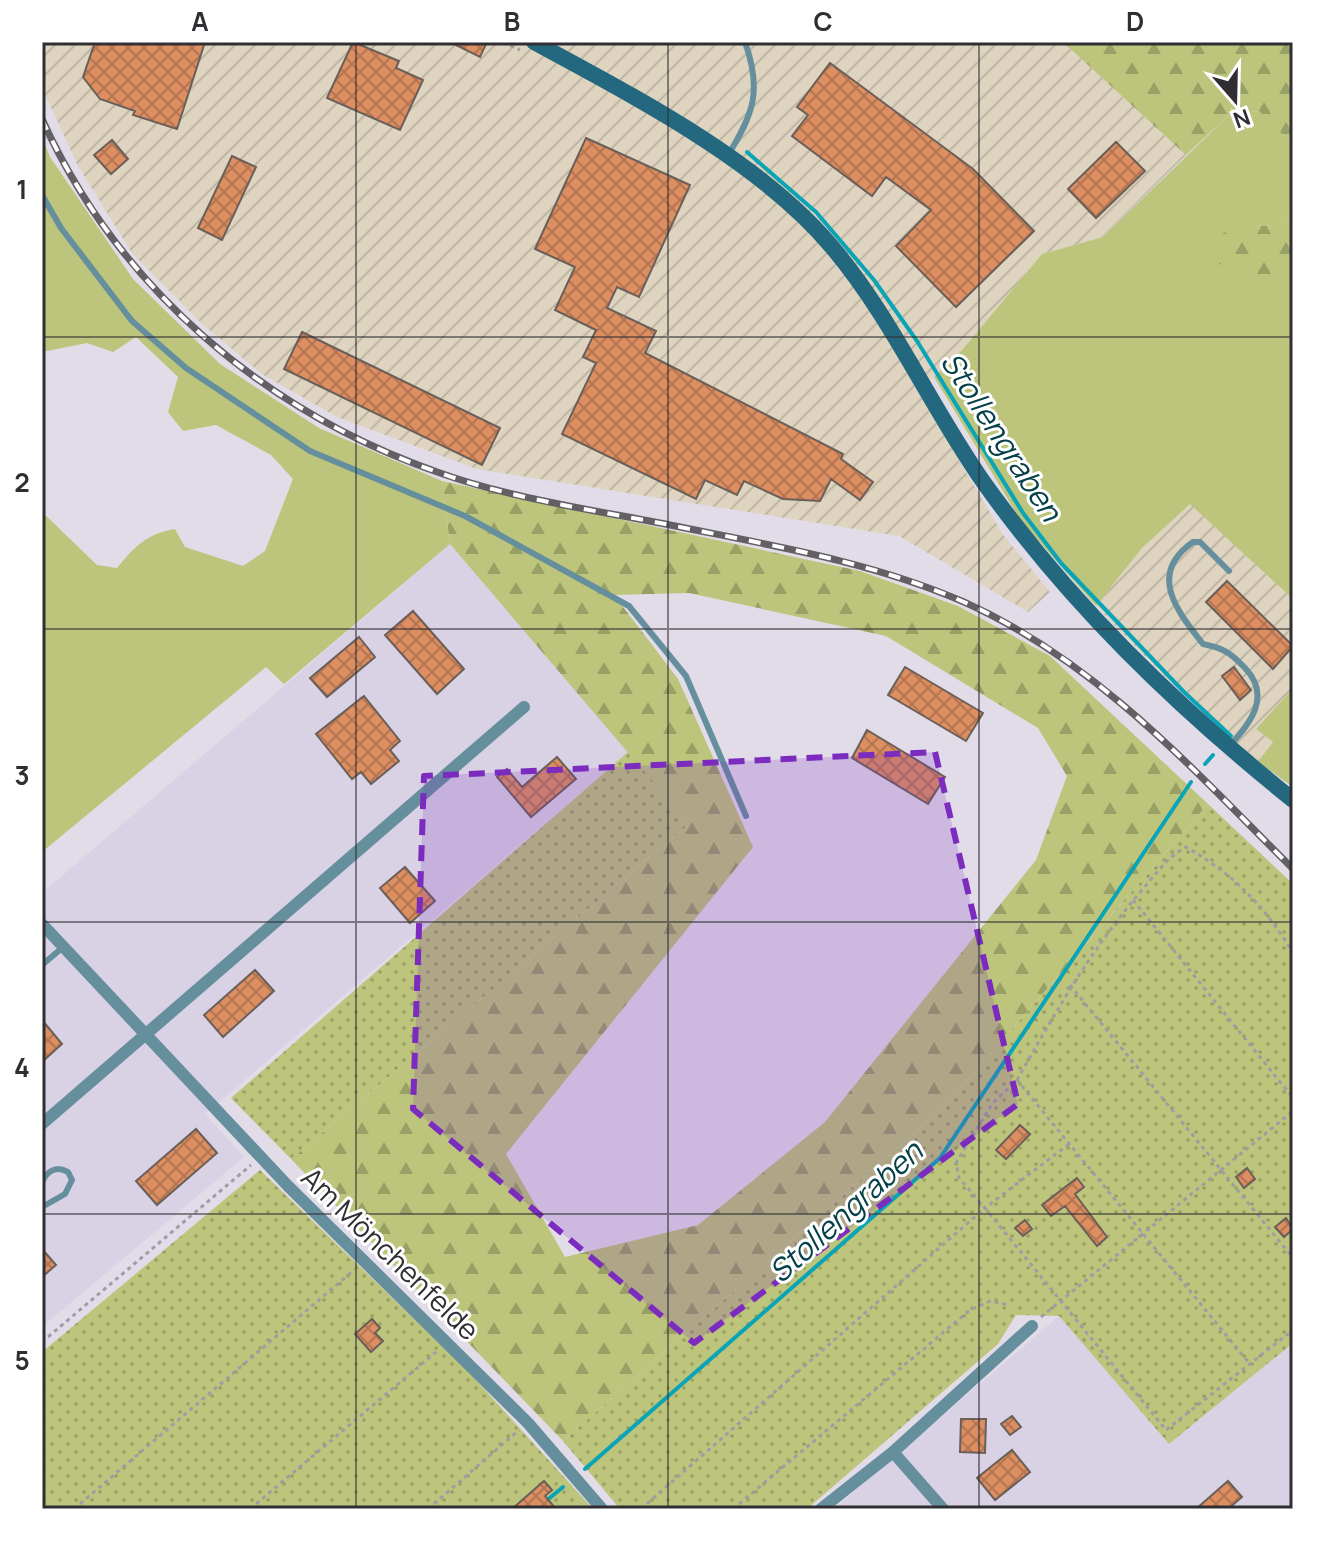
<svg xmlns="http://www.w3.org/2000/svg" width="1335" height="1551" font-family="Manrope,sans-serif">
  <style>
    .built { fill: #d9d1e4 }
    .industrial { fill: url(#industrial-furrows) }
    .grass { fill: #bcc57b }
    .forest { fill: url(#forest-firs); fill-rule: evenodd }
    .park { fill: url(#park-dots) }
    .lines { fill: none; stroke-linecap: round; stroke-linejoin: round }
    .stream { stroke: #0ba4b6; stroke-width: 4 }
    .building { fill: url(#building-cross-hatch); stroke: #6a5f59; stroke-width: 2 }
    .path { stroke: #a09ca5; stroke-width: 3; stroke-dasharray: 4 4; stroke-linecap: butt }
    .lane { stroke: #668f9e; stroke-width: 6 }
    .street { stroke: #668f9e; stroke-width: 12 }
    .secondary { stroke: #23687f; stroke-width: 16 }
    .rail-casing { stroke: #625f65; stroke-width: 7 }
    .rail { stroke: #fff; stroke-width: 4; stroke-dasharray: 12; stroke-linecap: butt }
    .marked { fill: #7b2cbf; fill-opacity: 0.2; stroke: #7b2cbf; stroke-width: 6; stroke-dasharray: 16 10; stroke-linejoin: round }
    .grid { fill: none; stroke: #302e32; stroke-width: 2; stroke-opacity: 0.55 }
    .labels { text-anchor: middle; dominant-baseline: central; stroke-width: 6; stroke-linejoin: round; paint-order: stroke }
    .street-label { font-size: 28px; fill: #302e32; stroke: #fff }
    .water-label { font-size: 30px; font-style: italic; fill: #044048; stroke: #fff }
    .neatline { fill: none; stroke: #302e32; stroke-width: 3 }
    .grid-label { font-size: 26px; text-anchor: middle; font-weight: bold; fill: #302e32 }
  </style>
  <defs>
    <pattern id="industrial-furrows" width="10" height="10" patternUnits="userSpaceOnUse" patternTransform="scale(2)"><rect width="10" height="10" fill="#ded4bf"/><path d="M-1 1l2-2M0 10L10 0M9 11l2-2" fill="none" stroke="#bfb6a5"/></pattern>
    <pattern id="forest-firs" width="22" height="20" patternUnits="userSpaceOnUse" patternTransform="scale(2)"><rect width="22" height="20" fill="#bcc57b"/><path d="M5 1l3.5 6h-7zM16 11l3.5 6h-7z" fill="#99a065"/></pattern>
    <pattern id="park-dots" width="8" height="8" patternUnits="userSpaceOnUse" patternTransform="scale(2)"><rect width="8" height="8" fill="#bcc57b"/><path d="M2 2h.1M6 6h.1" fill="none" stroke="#99a065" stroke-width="1.8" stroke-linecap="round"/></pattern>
    <pattern id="building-cross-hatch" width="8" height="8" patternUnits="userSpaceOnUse" patternTransform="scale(2)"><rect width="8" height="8" fill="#dd8f62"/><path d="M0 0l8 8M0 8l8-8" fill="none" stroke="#b47551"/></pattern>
  </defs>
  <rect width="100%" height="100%" fill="#e1dce8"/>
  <!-- built -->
  <path class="built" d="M450 544 628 752 205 1114 244 1157 42 1327V893Z
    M1059 1316 1169 1444 1293 1343V1509H834Z"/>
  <!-- industrial -->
  <path class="industrial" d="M42 42H1063L1186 155 1103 237 1042 254 963 349 918 392 1004 536 1050 592 1028 612 899 536 477 469 337 417 262 374 202 324 132 253 78 166 42 88Z
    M1190 503 1293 599V688L1256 729 1273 742 1258 762 1163 675 1096 606 1142 548Z"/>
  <!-- grass -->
  <path class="grass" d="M1260 111 1293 145V210L1282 225 1249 226 1293 283V599L1190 504 1142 548 1096 606 1021 521 934 377 963 349 1042 254 1103 237 1229 115Z
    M42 137 50 157 133 279 220 364 319 428 442 481 450 544 284 684 266 667 42 852V512L97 565 117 568C135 546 147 534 175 529L185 547 243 566 265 551 293 479 271 455 216 425 183 431 168 412 178 377 136 337 113 352 87 343 42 352Z
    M1293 688V787L1258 762 1273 742 1256 729Z"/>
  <!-- forest -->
  <path class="forest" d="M1063 42H1293V145L1259 111 1229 115 1186 155Z
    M1293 210V283L1234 272 1216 262 1223 233 1249 226 1282 225Z
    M442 481 860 571 958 606 1050 656 1208 804 945 1106 563 1441 291 1159 689 824 450 544ZM689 593 886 636 1038 728 1067 776 1036 860 825 1122 698 1225 565 1257 506 1154 753 847 678 679 614 595Z"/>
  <!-- park -->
  <path class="park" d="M628 752 689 824 291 1159 231 1098Z
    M1208 804 1293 884V1343L1169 1444 1059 1316 1016 1315 998 1344 807 1509H620L563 1441 945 1106Z
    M260 1170 467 1370 593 1509H42V1352Z"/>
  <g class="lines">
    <!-- stream -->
    <path class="stream" d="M747 152 816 212 874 280 917 341 1023 513 1061 563 1184 692 1231 736
      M1205 764 1213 755
      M585 1469 940 1158 1191 782
      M546 1501 563 1487"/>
  </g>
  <!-- building -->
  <path class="building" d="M95 42H205L177 129 133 115 135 111 100 99 83 77Z
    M353 42 399 61 396 68 423 80 400 130 327 98Z
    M450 42H487L480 57Z
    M830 63 973 169 1034 231 956 307 896 246 931 210 886 177 872 196 792 136 808 115 797 107Z
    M586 138 690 185 639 297 617 287 607 308 656 331 645 353 843 454 841 459 873 482 860 500 831 479 820 501 783 499 744 481 737 495 705 480 696 499 562 434 596 363 583 357 596 330 555 310 575 267 535 249Z
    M112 140 128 159 111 174 94 155Z
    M1116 142 1145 171 1096 218 1068 189Z
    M232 156 256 167 222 240 198 228Z
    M302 332 500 428 482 465 284 369Z
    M1227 581 1293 646 1273 669 1206 602Z
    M413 611 464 669 437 694 385 635Z
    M359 637 375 657 327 697 310 678Z
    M905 667 983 713 966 741 888 695Z
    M1234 667 1251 690 1240 700 1222 676Z
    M364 696 400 741 390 750 399 761 371 784 361 772 352 779 316 734Z
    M867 730 945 777 928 804 852 758Z
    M557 757 576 779 531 817 497 777 507 769 522 787Z
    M405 867 435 901 410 923 380 888Z
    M255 970 274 991 223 1037 204 1015Z
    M42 1020 62 1044 42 1062Z
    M1020 1125 1030 1134 1006 1159 996 1150Z
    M196 1129 217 1153 157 1205 136 1181Z
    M1247 1168 1255 1179 1244 1188 1236 1177Z
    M1077 1178 1084 1187 1075 1194 1107 1237 1097 1246 1065 1206 1051 1216 1042 1205Z
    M1286 1218 1293 1229 1284 1237 1275 1227Z
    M1025 1220 1032 1229 1023 1236 1015 1228Z
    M42 1249 56 1265 42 1277Z
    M372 1319 380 1328 375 1333 383 1341 371 1352 355 1334Z
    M1012 1416 1021 1427 1010 1435 1001 1424Z
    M961 1419H986L985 1453 960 1452Z
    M1012 1450 1030 1472 995 1500 977 1478Z
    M544 1481 552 1490 545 1496 556 1509H512Z
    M1228 1481 1242 1497 1228 1509H1196Z"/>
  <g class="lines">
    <!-- path -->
    <path class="path" d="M503 42 520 50
      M1133 900 1293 1098
      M1070 985 1293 1258
      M1017 1080C1055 1013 1092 948 1142 890 1156 874 1167 857 1186 847 1234 875 1264 905 1293 953
      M1069 1144 985 1208 959 1178 956 1163 992 1104 1017 1080 1249 1363
      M1041 1317 1293 1111
      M42 1342 251 1165
      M74 1509 354 1270
      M250 1509 436 1352
      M428 1509 519 1430
      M641 1509 985 1208 1166 1430 1293 1330
      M733 1509 970 1310 990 1301 1009 1305"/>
    <!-- lane -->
    <path class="lane" d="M728 155C754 113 762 90 745 42
      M42 195 61 228 132 321 186 368 310 451 465 516 629 606 686 676 746 816
      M1229 571 1200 542H1193C1147 574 1177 611 1203 644 1223 648 1231 653 1245 668 1271 695 1252 722 1230 745
      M42 965 62 948
      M42 1183C46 1171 57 1165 68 1172L72 1180 65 1194 42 1207"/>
    <!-- street -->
    <path class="street" d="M42 924 288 1186 528 1423 602 1509
      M42 1124 524 707
      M893 1452 1032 1326
      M821 1509 893 1452 943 1509"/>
    <!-- secondary -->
    <path class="secondary" d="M534 42C633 96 759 160 832 247 892 318 929 404 982 480 1069 603 1176 706 1293 800"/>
    <!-- rail casing -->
    <g class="rail-casing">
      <path id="rail" d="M42 119C118 288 266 413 440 473 513 499 594 510 670 525 769 545 870 561 964 602 1096 661 1192 768 1293 869"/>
    </g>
    <!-- rail -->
    <use href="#rail" class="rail"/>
  </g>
  <!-- marked area -->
  <path class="marked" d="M935 752 1018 1104 694 1343 413 1109 424 776Z"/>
  <!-- grid -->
  <path class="grid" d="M356 42V1509M668 42V1509M979 42V1509M42 337H1293M42 629H1293M42 922H1293M42 1214H1293"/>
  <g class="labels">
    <!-- street labels -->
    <g class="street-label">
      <text transform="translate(391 1253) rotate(44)">Am Mönchenfelde</text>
    </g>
    <!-- water labels -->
    <g class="water-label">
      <text transform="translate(1002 436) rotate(57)">Stollengraben</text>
      <text transform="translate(845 1211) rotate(-42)">Stollengraben</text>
    </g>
  </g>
  <!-- border -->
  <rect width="1335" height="1551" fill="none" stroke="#ffffff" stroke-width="88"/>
  <!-- north arrow -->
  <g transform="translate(1235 100) rotate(160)" stroke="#ffffff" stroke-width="6" paint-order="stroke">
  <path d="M0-6L14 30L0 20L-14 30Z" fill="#302e32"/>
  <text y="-12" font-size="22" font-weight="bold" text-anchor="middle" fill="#302e32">N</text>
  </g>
  <rect x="44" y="44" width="1247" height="1463" class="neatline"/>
  <g class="grid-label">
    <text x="200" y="31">A</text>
    <text x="512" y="31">B</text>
    <text x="823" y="31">C</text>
    <text x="1135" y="31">D</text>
    <text x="22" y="199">1</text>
    <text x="22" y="492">2</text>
    <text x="22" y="785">3</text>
    <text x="22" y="1077">4</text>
    <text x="22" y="1370">5</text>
  </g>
</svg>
